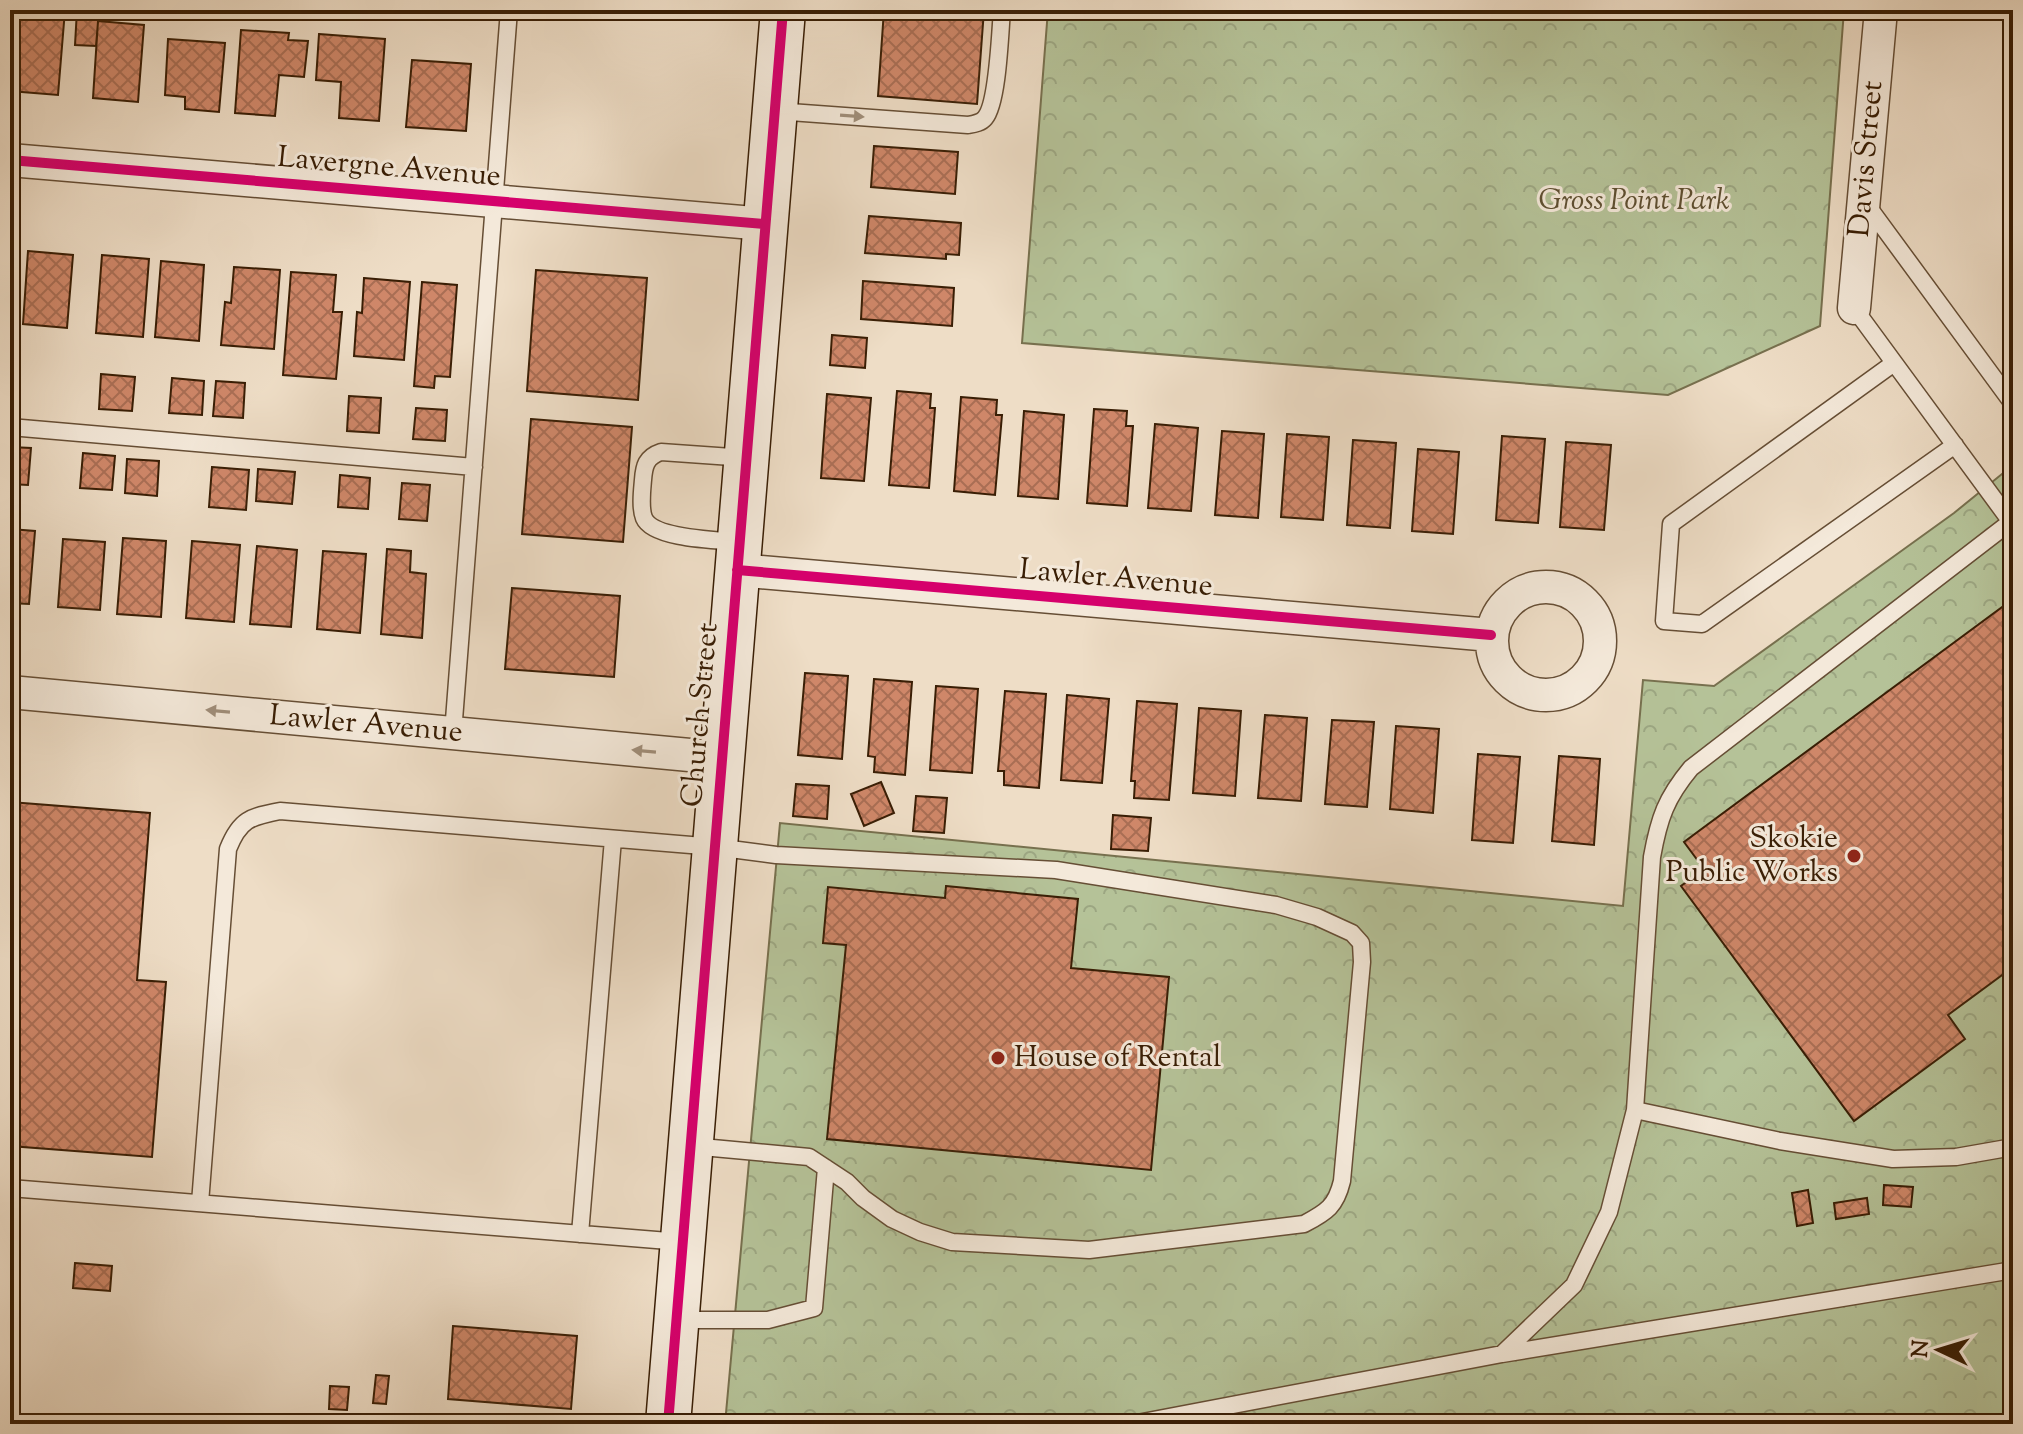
<svg xmlns="http://www.w3.org/2000/svg" width="2023" height="1434" font-family="'Sorts Mill Goudy',serif">
  <style>
    .forest { fill: url(#forest-crowns); stroke: #77704e; stroke-width: 2 }
    .building { fill: url(#building-cross-hatch); stroke: #391e05; stroke-width: 2 }
    .lines { fill: none; stroke-linecap: round; stroke-linejoin: round }
    .lane-casing { stroke: #664e35; stroke-width: 19 }
    .street-casing { stroke: #664e35; stroke-width: 35 }
    .secondary-casing { stroke: #391e05; stroke-width: 47 }
    .lane { stroke: #f4e9da; stroke-width: 16 }
    .street { stroke: #f4e9da; stroke-width: 32 }
    .secondary { stroke: #f4e9da; stroke-width: 44 }
    .cycleway-casing { stroke: #f4e9da; stroke-width: 15 }
    .cycleway { stroke: #d6006c; stroke-width: 10 }
    .oneway { fill: #a08e7a }
    .poi-dot { fill: #8f2418; stroke: #f4e9da; stroke-width: 3 }
    .labels { text-anchor: middle; dominant-baseline: central; stroke-width: 6; stroke-linejoin: round; paint-order: stroke }
    .street-label { font-size: 30px; fill: #391e05; stroke: #f4e9da }
    .park-label { font-size: 30px; font-style: italic; fill: #5e4f31; stroke: #f4e9da }
    .poi-label { font-size: 30px; fill: #391e05; stroke: #f4e9da; text-anchor: end }
  </style>
  <defs>
    <pattern id="forest-crowns" width="20" height="18" patternUnits="userSpaceOnUse" patternTransform="scale(2)"><rect width="20" height="18" fill="#b5c298"/><path d="M2 6a3 3 0 1 1 6 0M12 15a3 3 0 1 1 6 0" fill="none" stroke="#9ca682"/></pattern>
    <pattern id="building-cross-hatch" width="8" height="8" patternUnits="userSpaceOnUse" patternTransform="scale(2)"><rect width="8" height="8" fill="#cf8769"/><path d="M0 0l8 8M0 8l8-8" fill="none" stroke="#a96e54"/></pattern>
  </defs>
  <rect width="100%" height="100%" fill="#eeddc6"/>
  <filter id="stains"><feTurbulence type="fractalNoise" baseFrequency=".0025" numOctaves="4"/><feColorMatrix values="0 0 0 0 .2 0 0 0 0 .09 0 0 0 0 .02 0 0 0 .5 -.17"/></filter>
  <radialGradient id="worn" r=".72"><stop offset=".6" stop-color="#630" stop-opacity="0"/><stop offset="1" stop-color="#630" stop-opacity=".3"/></radialGradient>
  <!-- forest -->
  <path class="forest" d="M1048 10H1844L1820 326 1668 395 1022 343Z
    M2013 465V1424H725L780 823 1623 906 1643 680 1714 686 1954 513Z"/>
  <!-- building -->
  <path class="building" d="M10 10H65L58 95 10 91Z
    M77 10H99L96 46 75 45Z
    M158 10H192L191 20 157 17Z
    M884 10H984L977 104 878 96Z
    M98 21 144 25 138 102 93 98Z
    M241 30 289 33 288 40 308 41 304 77 279 75 275 116 235 113Z
    M319 34 385 39 379 121 339 118 341 82 316 80Z
    M168 39 225 43 219 112 185 109V97L165 95Z
    M412 60 471 64 466 131 406 127Z
    M874 146 958 152 955 194 871 187Z
    M869 216 961 223 959 255 946 254V259L865 253Z
    M10 249 18 250 15 299 10 298Z
    M28 251 73 255 67 328 23 324Z
    M102 255 149 259 143 337 96 333Z
    M161 261 204 265 199 341 155 337Z
    M234 267 280 270 274 349 221 345 225 302 231 303Z
    M536 270 647 278 638 400 527 391Z
    M291 272 336 275 333 312H342L336 379 283 375Z
    M364 278 410 282 404 360 354 356 357 312 362 313Z
    M863 281 954 288 952 326 861 319Z
    M422 282 457 285 450 377 435 376 434 388 414 386Z
    M832 335 867 338 865 368 830 365Z
    M101 374 135 377 132 411 99 409Z
    M172 378 204 381 202 415 169 413Z
    M216 381 245 383 243 418 213 416Z
    M897 391 931 394 930 408H935L929 488 889 485Z
    M827 394 871 398 864 481 821 478Z
    M349 396 381 398 379 433 347 431Z
    M961 397 997 400 996 415H1002L995 495 954 491Z
    M416 408 447 410 445 441 413 439Z
    M1094 409 1127 411 1126 426H1133L1127 506 1087 503Z
    M1024 411 1064 415 1058 499 1018 496Z
    M531 419 632 427 623 542 522 534Z
    M1155 424 1198 428 1191 511 1148 508Z
    M1222 431 1264 434 1258 518 1215 515Z
    M1287 434 1329 437 1323 520 1281 517Z
    M1502 436 1545 439 1538 523 1496 520Z
    M1353 440 1396 443 1390 528 1347 525Z
    M1566 442 1611 445 1604 530 1560 527Z
    M10 447 31 448 28 485 10 484Z
    M1418 449 1459 452 1453 534 1412 531Z
    M83 453 115 456 112 490 80 488Z
    M127 459 159 461 157 496 125 493Z
    M212 467 249 470 246 510 209 507Z
    M258 469 295 472 292 504 256 501Z
    M340 475 370 478 368 509 338 507Z
    M402 483 430 485 427 521 399 519Z
    M10 529 35 531 29 604 10 603Z
    M123 538 166 541 161 617 117 614Z
    M63 539 105 542 100 610 58 607Z
    M192 541 240 545 234 622 186 618Z
    M257 546 297 550 291 627 250 624Z
    M387 549 411 551 410 572 426 574 422 638 381 634Z
    M323 551 366 554 360 633 317 629Z
    M512 588 620 596 614 677 505 669Z
    M2013 599V967L1948 1015 1965 1039 1854 1121 1681 886 1704 869 1684 842Z
    M805 673 848 676 842 759 798 755Z
    M874 679 912 682 905 775 874 772 875 757 868 756Z
    M936 686 978 689 972 773 930 770Z
    M1005 691 1046 694 1039 788 1004 785V771H998Z
    M1067 695 1109 699 1102 783 1061 780Z
    M1137 701 1177 704 1169 800 1134 798 1135 781H1131Z
    M1199 708 1241 711 1235 796 1193 793Z
    M1265 715 1307 718 1301 801 1258 798Z
    M1332 720 1374 722 1367 807 1325 804Z
    M1396 726 1439 729 1433 813 1390 809Z
    M1478 754 1520 757 1513 843 1472 840Z
    M1559 756 1600 759 1594 845 1552 841Z
    M881 782 894 813 864 826 851 794Z
    M796 784 829 786 827 819 793 816Z
    M916 796 947 798 944 833 913 831Z
    M10 802 150 813 137 980 166 982 152 1157 10 1146Z
    M1113 815 1151 818 1148 851 1111 849Z
    M946 886 1078 899 1071 968 1169 977 1151 1170 827 1139 846 945 823 943 828 887 945 898Z
    M1884 1185 1913 1187 1911 1207 1883 1205Z
    M1808 1190 1813 1223 1797 1226 1792 1193Z
    M1867 1198 1869 1214 1836 1219 1834 1203Z
    M75 1263 112 1266 110 1291 73 1288Z
    M453 1326 577 1336 571 1409 448 1399Z
    M376 1375 389 1376 386 1404 373 1403Z
    M330 1386 349 1387 347 1410 329 1409Z"/>
  <g class="lines">
    <!-- lane casing -->
    <g class="lane-casing">
      <path id="lane" d="M776 111 968 125C974 124 981 123 985 118 998 103 1000 32 1002 10
        M1867 205 2013 404
        M1854 308 2011 522
        M1894 363 1671 524 1664 621 1702 624 1955 445
        M10 427 474 467
        M738 542C717 540 653 539 644 518 640 508 642 491 643 480 644 466 646 457 661 452L746 458
        M453 733 509 10
        M1635 1110 1780 1141 1893 1159 1956 1157 2013 1147
        M10 1188 681 1242
        M200 1203 228 849C240 819 250 817 280 811L715 847 776 855 1056 870 1276 905 1317 917 1352 933 1361 943 1362 962 1342 1181C1336 1206 1327 1212 1304 1224L1089 1250 952 1242 920 1232 892 1219 863 1198 847 1182 809 1157 691 1146
        M580 1234 613 839
        M678 1320H768L814 1308 826 1168
        M1502 1354 1574 1285 1609 1212 1635 1110 1652 857C1659 818 1666 798 1691 768L2013 520
        M1132 1424 1502 1354 2013 1270"/>
    </g>
    <!-- street casing -->
    <g class="street-casing">
      <path id="street" d="M10 160 765 224
        M1854 308 1881 10
        M737 570 1491 635
        M1492 641a54 54 0 1 1 108 0a54 54 0 1 1-108 0Z
        M10 692 722 758"/>
    </g>
    <!-- secondary casing -->
    <g class="secondary-casing">
      <path id="secondary" d="M668 1424 783 10"/>
    </g>
    <!-- lane -->
    <use href="#lane" class="lane"/>
    <!-- street -->
    <use href="#street" class="street"/>
    <!-- secondary -->
    <use href="#secondary" class="secondary"/>
    <!-- cycleway casing -->
    <g class="cycleway-casing">
      <path id="cycleway" d="M10 160 765 224
        M737 570 1491 635
        M668 1424 783 10"/>
    </g>
    <!-- cycleway -->
    <use href="#cycleway" class="cycleway"/>
  </g>
  <!-- one-way arrows -->
  <defs><path id="oneway-solid" d="M-6-.8H1V-3.2L6.5 0L1 3.2V.8H-6Z" transform="scale(2)"/></defs>
  <g class="oneway">
    <use href="#oneway-solid" transform="translate(852 116) rotate(4)"/>
    <use href="#oneway-solid" transform="translate(218 711) rotate(-175)"/>
    <use href="#oneway-solid" transform="translate(644 751) rotate(-175)"/>
  </g>
  <!-- markers -->
  <g class="poi-dot">
    <circle cx="1854" cy="856" r="8"/>
    <circle cx="998" cy="1058" r="8"/>
  </g>
  <g class="labels">
    <!-- street labels -->
    <g class="street-label">
      <text transform="translate(1867 159) rotate(-85)">Davis Street</text>
      <text transform="translate(389 168) rotate(5)">Lavergne Avenue</text>
      <text transform="translate(1116 579) rotate(5)">Lawler Avenue</text>
      <text transform="translate(701 715) rotate(-85)">Church Street</text>
      <text transform="translate(366 725) rotate(5)">Lawler Avenue</text>
    </g>
    <!-- park labels -->
    <g class="park-label">
      <text x="1634" y="201">Gross Point Park</text>
    </g>
    <!-- poi labels -->
    <g class="poi-label">
      <text x="1838" y="839">Skokie<tspan x="1838" dy="34">Public Works</tspan></text>
      <text x="1014" y="1058" text-anchor="start">House of Rental</text>
    </g>
  </g>
  <!-- margin -->
  <rect width="2023" height="1434" fill="none" stroke="#eeddc6" stroke-width="40"/>
  <rect x="12" y="12" width="1999" height="1410" fill="none" stroke="#391e05" stroke-width="4"/>
  <rect x="20" y="20" width="1983" height="1394" fill="none" stroke="#391e05" stroke-width="2"/>
  <!-- north arrow -->
  <g transform="translate(1939 1350) rotate(274)" stroke="#f4e9da" stroke-width="6" paint-order="stroke">
  <path d="M0-6L14 30L0 20L-14 30Z" fill="#391e05"/>
  <text y="-12" font-size="22" font-weight="bold" text-anchor="middle" fill="#391e05">N</text>
  </g>
  <rect width="100%" height="100%" filter="url(#stains)"/>
  <rect width="100%" height="100%" fill="url(#worn)"/>
</svg>
